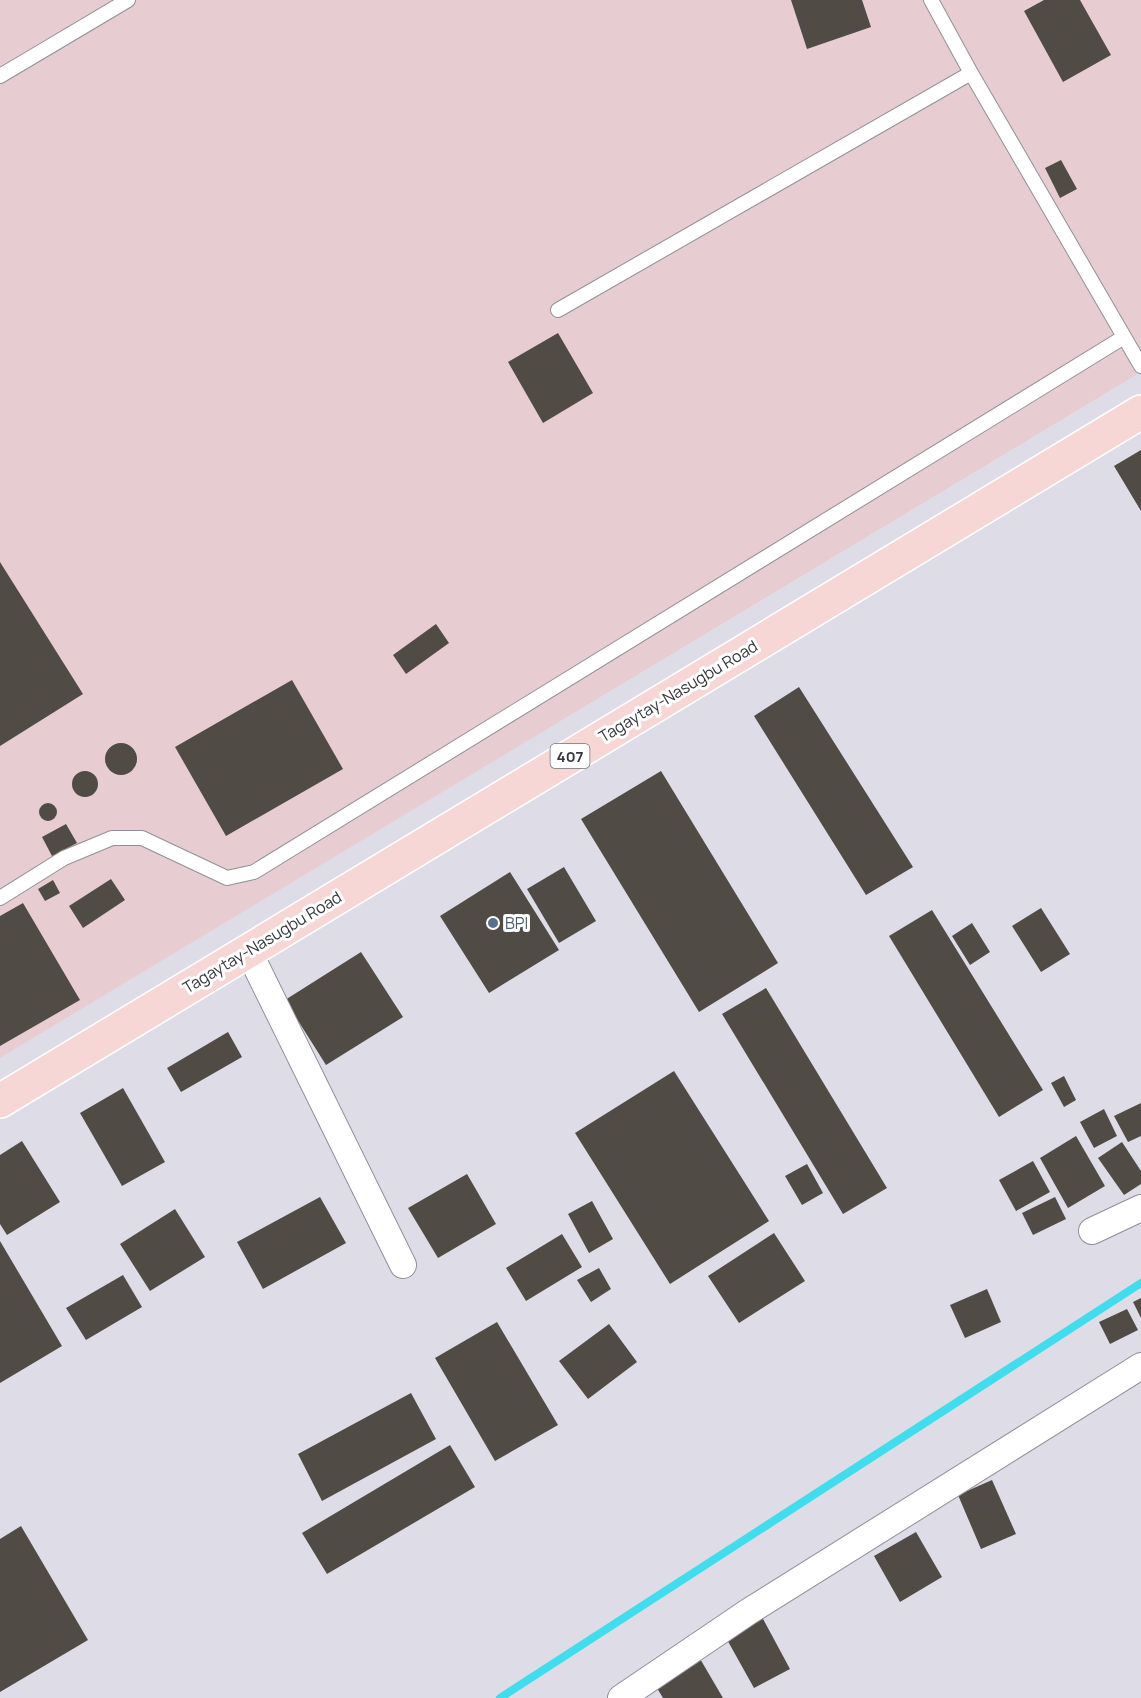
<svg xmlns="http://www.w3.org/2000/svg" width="1141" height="1698" font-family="Manrope,sans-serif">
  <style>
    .industrial { fill: #e7cdd2 }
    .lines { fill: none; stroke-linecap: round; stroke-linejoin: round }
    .stream { stroke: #41dded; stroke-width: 8 }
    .building { fill: #504b44 }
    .lane-casing { stroke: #919099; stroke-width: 16 }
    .street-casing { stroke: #919099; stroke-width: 28 }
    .primary-casing { stroke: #fff; stroke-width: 36 }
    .lane { stroke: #fff; stroke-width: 14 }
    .street { stroke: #fff; stroke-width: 26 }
    .primary { stroke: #f6d7d6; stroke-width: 33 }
    .service-dot { fill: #5c6f8a; stroke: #fff; stroke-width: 2 }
    .labels { text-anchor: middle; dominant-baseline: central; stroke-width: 6; stroke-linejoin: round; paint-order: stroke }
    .shield { fill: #fff; stroke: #737376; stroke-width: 1.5 }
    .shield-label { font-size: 15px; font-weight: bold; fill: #37373b }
    .street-label { font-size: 16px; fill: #37373b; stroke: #fff }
    .service-label { font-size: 16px; fill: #4e5e75; stroke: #fff; text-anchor: start }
  </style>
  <rect width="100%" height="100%" fill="#dedde7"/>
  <!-- industrial -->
  <path class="industrial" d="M0 0H1141V372L0 1058Z"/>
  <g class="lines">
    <!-- stream -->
    <path class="stream" d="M500 1698 1141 1283"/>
  </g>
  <!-- building -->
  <path class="building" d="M791 0H862L871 27 807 49Z
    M1044 0H1080L1111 55 1063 82 1024 11Z
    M1061 160 1077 189 1060 198 1045 168Z
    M558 333 593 393 543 423 508 362Z
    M1141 450V511L1114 466Z
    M0 562 83 694 0 746Z
    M436 624 449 643 406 674 393 655Z
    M292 680 343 769 226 836 175 747Z
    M799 687 913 867 866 895 754 716Z
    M105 759a16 16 0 1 1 32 0a16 16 0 1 1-32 0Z
    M72 784a13 13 0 1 1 26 0a13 13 0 1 1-26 0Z
    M661 771 778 963 699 1012 581 819Z
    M39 812a9 9 0 1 1 18 0a9 9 0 1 1-18 0Z
    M66 824 77 843 52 856 42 837Z
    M564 867 596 921 559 943 527 889Z
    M510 872 559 950 489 993 440 916Z
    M111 879 125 900 83 928 69 906Z
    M53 880 60 893 45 901 38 889Z
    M23 903 80 1000 0 1046V916Z
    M1041 908 1070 954 1041 972 1012 926Z
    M932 910 1043 1090 999 1117 889 936Z
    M972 923 990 952 970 965 952 936Z
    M361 952 403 1017 326 1065 285 1000Z
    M766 988 887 1188 843 1214 722 1014Z
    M228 1032 242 1057 181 1092 167 1068Z
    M674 1071 769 1221 670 1284 575 1133Z
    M1064 1076 1076 1100 1064 1107 1051 1083Z
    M123 1088 165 1162 122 1186 80 1113Z
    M1141 1103V1136L1128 1142 1114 1116Z
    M1104 1109 1117 1136 1094 1148 1080 1122Z
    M1076 1136 1105 1186 1068 1208 1040 1158Z
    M22 1141 60 1202 7 1235 0 1224V1155Z
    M1122 1142 1141 1171V1184L1124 1195 1098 1158Z
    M1033 1161 1050 1192 1016 1211 999 1180Z
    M807 1164 823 1193 802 1205 785 1176Z
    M467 1174 496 1224 438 1258 408 1208Z
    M320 1197 346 1243 263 1289 237 1242Z
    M1055 1197 1066 1219 1033 1235 1022 1213Z
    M592 1201 613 1239 589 1253 568 1214Z
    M175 1209 205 1257 150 1291 120 1244Z
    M774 1233 805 1281 739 1323 708 1276Z
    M562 1234 582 1267 526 1301 506 1268Z
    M0 1241 62 1346 0 1383Z
    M599 1268 611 1289 591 1302 577 1280Z
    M123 1275 142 1307 86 1340 66 1308Z
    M987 1289 1001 1322 965 1338 950 1305Z
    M1141 1298V1318L1133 1302Z
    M1127 1309 1138 1330 1110 1344 1099 1322Z
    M497 1322 558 1425 495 1461 435 1358Z
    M609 1324 637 1362 588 1399 559 1361Z
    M411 1393 436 1439 322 1501 298 1454Z
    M450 1445 475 1487 327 1574 302 1533Z
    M992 1480 1016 1534 981 1549 958 1495Z
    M21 1526 88 1640 0 1692V1539Z
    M916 1532 942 1577 900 1602 874 1556Z
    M762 1617 790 1669 754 1688 725 1636Z
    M699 1657 723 1698H663L654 1683Z"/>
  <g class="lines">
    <!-- lane casing -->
    <g class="lane-casing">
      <path id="lane" d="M931 0 971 73 1141 366
        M0 76 128 0
        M558 310 971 73
        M0 898 64 858 112 838H142L227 878 254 872 1124 337"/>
    </g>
    <!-- street casing -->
    <g class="street-casing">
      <path id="street" d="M248 950 403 1265
        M1092 1231 1141 1208
        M621 1698 748 1612 1141 1366"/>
    </g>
    <!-- primary casing -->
    <g class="primary-casing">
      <path id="primary" d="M0 1101 1141 412"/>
    </g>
    <!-- lane -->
    <use href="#lane" class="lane"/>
    <!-- street -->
    <use href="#street" class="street"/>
    <!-- primary -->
    <use href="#primary" class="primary"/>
  </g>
  <!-- markers -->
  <circle class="service-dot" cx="493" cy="923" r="6"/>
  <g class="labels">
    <!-- shield labels -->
    <rect class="shield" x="550.5" y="744" width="39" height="24" rx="4.5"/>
    <g class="shield-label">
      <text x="570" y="756">407</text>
    </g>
    <!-- street labels -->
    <g class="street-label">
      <text transform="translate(678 691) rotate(-31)">Tagaytay-Nasugbu Road</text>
      <text transform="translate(262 942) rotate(-31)">Tagaytay-Nasugbu Road</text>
    </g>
    <!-- service labels -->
    <g class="service-label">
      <text x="505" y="923">BPI</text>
    </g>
  </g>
</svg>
